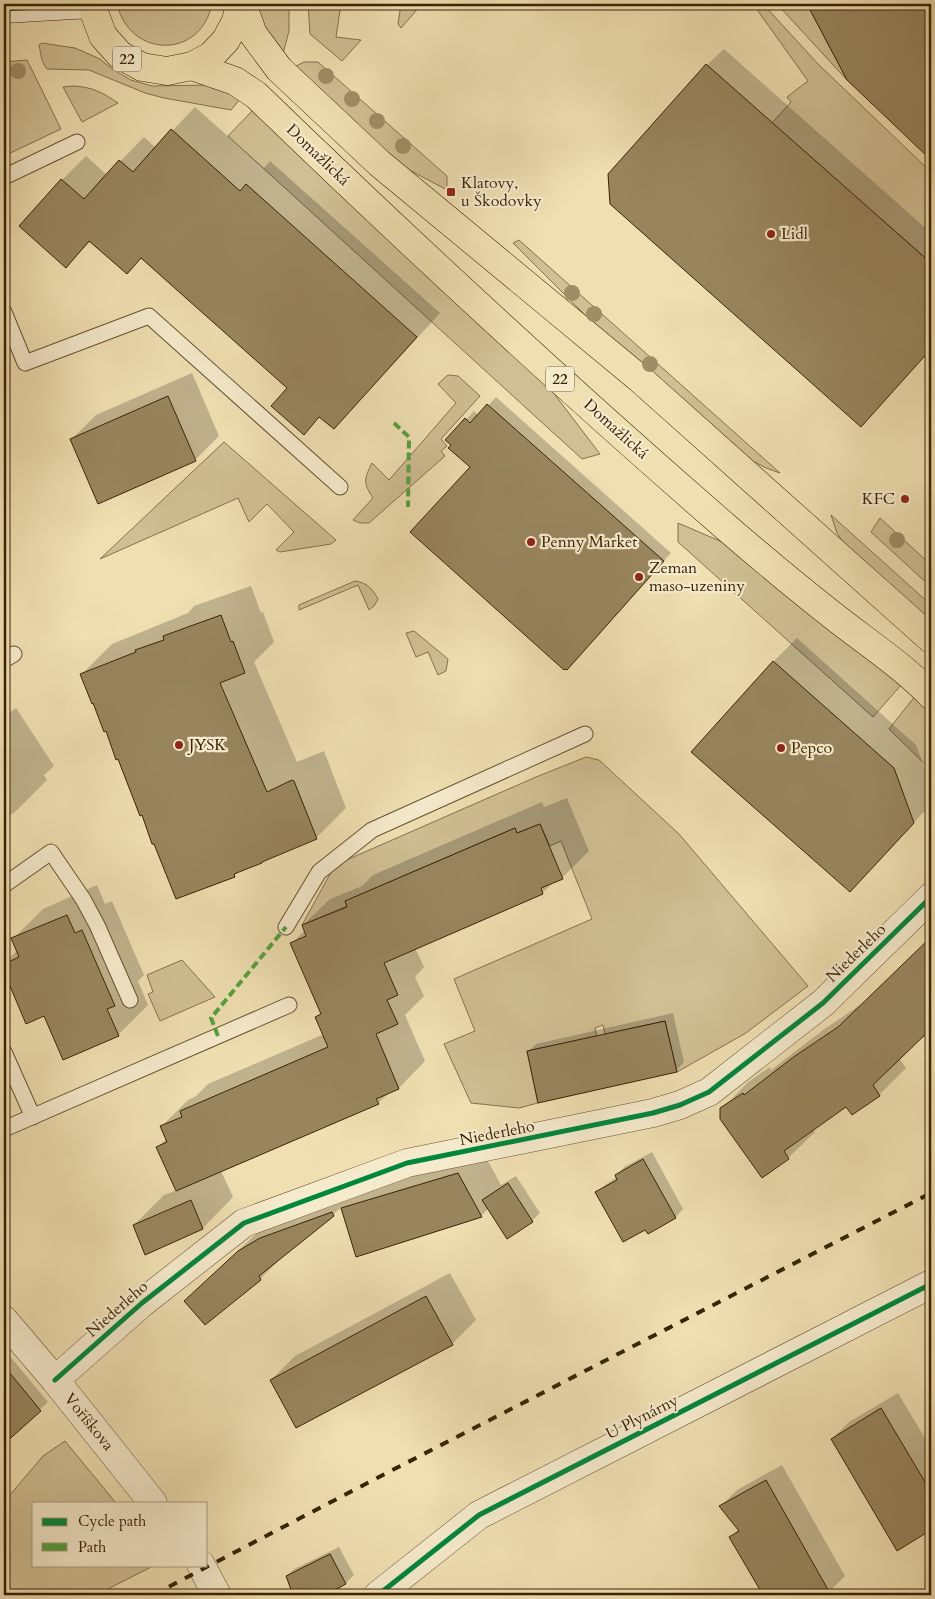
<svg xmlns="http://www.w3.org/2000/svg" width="935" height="1599" font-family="Cardo,serif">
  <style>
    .green { fill: #d0bf94; stroke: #85714c }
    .shadow { fill: #0003 }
    .building { fill: #98855e; stroke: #3a2305 }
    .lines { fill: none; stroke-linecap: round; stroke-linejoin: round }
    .lane-casing { stroke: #675230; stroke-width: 17 }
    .street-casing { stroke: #675230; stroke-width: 29 }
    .secondary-casing { stroke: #3a2305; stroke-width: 29 }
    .primary-casing { stroke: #3a2305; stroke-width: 29 }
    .lane { stroke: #f5eacc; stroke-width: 15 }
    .street { stroke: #f5eacc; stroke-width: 28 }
    .secondary { stroke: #f5eacc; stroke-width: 28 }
    .primary { stroke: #efdfb1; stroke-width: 28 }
    .rail { stroke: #3a2305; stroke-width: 4; stroke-dasharray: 9 9; stroke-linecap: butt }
    .quiet { stroke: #54a23d; stroke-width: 4; stroke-dasharray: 8 4; stroke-linecap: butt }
    .cycleway-casing { stroke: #f5eacc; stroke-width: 8 }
    .cycleway { stroke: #00873e; stroke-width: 5 }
    .tree { fill: #a08d66 }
    .poi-dot { fill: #8f2418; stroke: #f5eacc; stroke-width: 2 }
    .labels { text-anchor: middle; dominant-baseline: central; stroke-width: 4.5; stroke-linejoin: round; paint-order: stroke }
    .shield { fill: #f5eacc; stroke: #725f41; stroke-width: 1 }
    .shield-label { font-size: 15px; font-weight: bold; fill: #3a2305 }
    .street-label { font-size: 16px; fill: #3a2305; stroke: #f5eacc }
    .poi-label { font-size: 16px; fill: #3a2305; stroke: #f5eacc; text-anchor: start }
  </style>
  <rect width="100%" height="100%" fill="#efdfb1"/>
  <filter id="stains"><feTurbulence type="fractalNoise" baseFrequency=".004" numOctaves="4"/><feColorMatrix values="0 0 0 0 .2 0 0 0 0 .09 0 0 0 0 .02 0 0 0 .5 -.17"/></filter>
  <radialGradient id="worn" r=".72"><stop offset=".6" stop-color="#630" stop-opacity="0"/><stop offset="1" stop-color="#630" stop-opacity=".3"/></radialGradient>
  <!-- green -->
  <path class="green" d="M117 4H212C201 59 130 59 117 4Z
    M255 4H289V31L283 54 267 38Z
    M308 4H341L336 37 361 40 342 61 310 34Z
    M401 4H422L401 28 398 24Z
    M753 4H763L818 64 931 172V263L772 123 791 102 787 97 808 81Z
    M777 4H807L847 80Z
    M42 43 75 48 100 59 112 69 131 80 152 86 209 85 241 98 231 110 164 98 145 93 89 70 47 69C41 62 41 54 39 45Z
    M27 60 61 129 4 156V62Z
    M304 62H318L447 176V190L387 158 294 67Z
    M73 86C92 87 102 92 118 103L82 122 63 87Z
    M254 109 549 387 600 454 582 459 228 136Z
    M519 240 780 473 766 468 747 458 599 329 513 243Z
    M448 375 458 376 480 396 441 439 447 446 441 451 445 456 369 523H360L353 520 373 498C363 483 364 479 372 463L389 480 456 403 438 384Z
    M224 442 336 540 331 544 280 552 276 550 294 532 267 504 249 522 238 498 100 559Z
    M831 515 931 605V620L849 552 837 533Z
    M880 518 931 565V587L871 532Z
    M678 523 727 544 902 684 873 717 678 542Z
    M355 581C367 583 372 588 378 599L374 606 369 610 358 585 299 610V605Z
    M414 631 448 659 446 671 438 675 428 652 416 657 406 633Z
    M916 695 931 710V770L889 729Z
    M586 757 599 760 679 834 808 986 746 1033 677 1072 665 1021 605 1034 603 1025 595 1028 597 1036 527 1051 538 1103 519 1108 471 1103 444 1044 475 1031 454 979 592 919 561 841 550 846 540 824 517 833 515 828 345 901 347 906 302 925 335 865 536 777Z
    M182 960 215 997 160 1021 148 994 153 992 147 975Z
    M65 1441 116 1503H34V1565H155L96 1595H4V1502L43 1456Z"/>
  <!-- shadow -->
  <path class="shadow" d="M809 4H931V158L848 79Z
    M724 49 931 233V349L861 425 609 175 707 65Z
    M195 107 264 168 270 161 440 313 357 404 334 428 320 416 304 433 289 388 142 257 127 272 91 241 66 266 62 180 86 156 107 175 144 137 156 148Z
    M192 373 219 436 195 460 72 439 96 415Z
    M496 397 671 553 575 661 472 466 447 440 474 411 479 416Z
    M251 586 261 613 263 612 274 642 254 662 297 762 324 751 346 808 316 838 240 870 234 876 142 814 118 757 117 758 82 674 112 644 188 613 194 606Z
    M797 638 916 745 931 785V804L872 868 693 752 774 661Z
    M16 708 54 766 44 775 47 780 17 810 4 820V717Z
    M567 798 589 851 563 877 555 881 542 893 415 948 424 967 415 977 424 996 405 1015 425 1061 399 1088 390 1092 378 1103 221 1171 233 1197 203 1228 146 1253 134 1225 164 1195 177 1190 157 1148 167 1138 161 1127 188 1100 196 1096 208 1084 324 1034 317 1017 321 1012 292 943 305 930 303 925 330 899 362 886 373 875 542 802 544 807Z
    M97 885 105 904 112 901 144 975 138 981 148 1005 118 1035 45 1014 26 1022 4 969V963L18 950 13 939 43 909Z
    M931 938V1027L899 1058 906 1068 879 1095 853 1114 847 1105 813 1129 815 1132 788 1158 762 1177 722 1109 748 1082 770 1067 771 1070 823 1030 866 1001Z
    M673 1013 684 1062 676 1071 528 1052 536 1044Z
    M482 1150 501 1185 516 1176 540 1213 532 1221 507 1237 489 1208 481 1216 357 1255 342 1207 284 1255 260 1279 186 1301 263 1227Z
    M652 1152 683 1209 675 1218 645 1228 597 1193 605 1185 617 1177 616 1176 624 1167Z
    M450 1273 476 1320 452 1344 271 1380 295 1356Z
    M4 1349 48 1402 4 1442Z
    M898 1393 931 1448V1529L898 1549 832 1439 849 1422Z
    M782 1465 845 1576 829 1592 823 1595H764L731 1537 739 1529 721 1506 737 1490Z
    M339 1547 354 1575 346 1583 339 1586 344 1595H297L286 1577 294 1569Z"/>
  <!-- building -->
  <path class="building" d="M807 4H931V160L847 80Z
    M706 64 931 263V349L861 427 610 204 608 174Z
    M171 129 240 191 246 184 417 337 334 429 319 417 304 435 271 406 287 388 141 258 127 274 89 241 66 268 19 226 61 179 84 199 119 160 133 172Z
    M168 396 196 461 98 504 70 439Z
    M487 404 664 561 567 670 565 669 564 670 410 532 470 467 448 448 451 445 445 440 465 418 470 423Z
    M221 615 231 642 233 641 245 673 220 683 267 792 292 780 294 781 317 839 262 862V863L234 874 235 877 176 899 154 844H152L142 815 140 816 118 759 116 760 106 731 104 732 93 703 92 704 80 674 136 652 135 650 164 640 163 636Z
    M773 661 894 768 914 823 850 892 691 752Z
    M540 824 563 879 541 888 543 894 384 963 398 995 387 1000 398 1024 376 1034 399 1089 376 1099 379 1104 176 1191 156 1147 167 1142 160 1126 182 1117 180 1111 328 1047 315 1017 321 1014 290 943 306 936 302 925 347 907 345 901 515 828 517 833Z
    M67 915 75 933 82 930 115 1006 107 1009 119 1036 63 1060 44 1016 26 1024 4 972V964L19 957 11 938Z
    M931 937V1029L873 1085 880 1096 852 1115 846 1107 784 1151 789 1159 762 1178 720 1119V1108L743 1093 744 1095 795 1056 838 1027Z
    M665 1021 677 1072 538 1103 527 1051Z
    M643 1159 676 1218 648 1234 645 1230 623 1242 595 1192 617 1180 615 1175Z
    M458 1173 482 1217 356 1257 341 1208Z
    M508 1183 533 1222 507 1239 482 1200Z
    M191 1200 203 1229 145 1255 133 1225Z
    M332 1212 334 1216 259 1276 261 1280 205 1325 184 1301 238 1251 260 1238Z
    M426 1296 453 1345 296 1428 270 1380Z
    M4 1366 41 1411 4 1444Z
    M881 1408 931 1492V1530L897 1551 831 1439Z
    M766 1480 831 1595H763L729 1537 739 1531 719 1506Z
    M330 1554 346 1584 325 1595H293L286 1576Z"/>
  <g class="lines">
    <!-- lane casing -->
    <g class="lane-casing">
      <path id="lane" d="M4 177 77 142
        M4 312 25 363 149 316 340 487
        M4 660 14 654
        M4 885 51 852 83 899 97 925 130 1000
        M286 927 319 872 372 830 585 734
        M4 1052 33 1117
        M4 1129 289 1005"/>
    </g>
    <!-- street casing -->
    <g class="street-casing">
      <path id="street" d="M4 1320 55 1380 153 1503
        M55 1380 142 1303 244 1223 407 1163 653 1113 680 1105 709 1092 823 1003 931 897
        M201 1565 217 1595
        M378 1595 479 1515 931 1284"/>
    </g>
    <!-- secondary casing -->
    <g class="secondary-casing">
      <path id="secondary" d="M4 9 91 4"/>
    </g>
    <!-- primary casing -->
    <g class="primary-casing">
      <path id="primary" d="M91 4 103 36 120 55 142 67 167 71 192 66 211 56 226 40 236 21 240 4
        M242 4 253 34 279 69 379 163 640 379 931 639
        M192 66 235 81 256 95C409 243 566 388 727 528 763 559 799 589 836 618 868 643 903 666 931 695"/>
    </g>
    <!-- lane -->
    <use href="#lane" class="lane"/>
    <!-- street -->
    <use href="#street" class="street"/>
    <!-- secondary -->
    <use href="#secondary" class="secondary"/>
    <!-- primary -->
    <use href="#primary" class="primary"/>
    <!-- rail -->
    <path class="rail" d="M153 1595 377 1478 931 1193"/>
    <!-- quiet -->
    <path class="quiet" d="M394 423 409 437 408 507
      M218 1036 211 1018 286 927"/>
    <!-- cycleway casing -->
    <g class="cycleway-casing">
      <path id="cycleway" d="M4 9 91 4
        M55 1380 142 1303 244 1223 407 1163 653 1113 680 1105 709 1092 823 1003 931 897
        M378 1595 479 1515 931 1284"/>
    </g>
    <!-- cycleway -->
    <use href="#cycleway" class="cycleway"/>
  </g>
  <!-- trees -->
  <g class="tree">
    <circle cx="18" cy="71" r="8"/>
    <circle cx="326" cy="76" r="8"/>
    <circle cx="352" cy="99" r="8"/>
    <circle cx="377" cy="121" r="8"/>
    <circle cx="403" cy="146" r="8"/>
    <circle cx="572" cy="293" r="8"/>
    <circle cx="594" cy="314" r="8"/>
    <circle cx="650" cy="364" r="8"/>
    <circle cx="897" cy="540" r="8"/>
  </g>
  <!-- markers -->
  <g class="poi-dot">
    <rect x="446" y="187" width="10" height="10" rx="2.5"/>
    <circle cx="771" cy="234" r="5"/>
    <circle cx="905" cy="499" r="5"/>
    <circle cx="531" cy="542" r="5"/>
    <circle cx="639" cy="577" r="5"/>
    <circle cx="179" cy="745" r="5"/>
    <circle cx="781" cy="748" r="5"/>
  </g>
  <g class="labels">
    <!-- shield labels -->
    <g class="shield">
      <rect x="113" y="46.5" width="28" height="25" rx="4"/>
      <rect x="546" y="366.5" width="28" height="25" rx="4"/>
    </g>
    <g class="shield-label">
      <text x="127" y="59">22</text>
      <text x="560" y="379">22</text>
    </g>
    <!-- street labels -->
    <g class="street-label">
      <text transform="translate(318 155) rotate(44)">Domažlická</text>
      <text transform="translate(616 429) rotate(42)">Domažlická</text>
      <text transform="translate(856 953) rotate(-44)">Niederleho</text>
      <text transform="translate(497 1133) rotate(-11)">Niederleho</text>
      <text transform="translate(117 1309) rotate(-41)">Niederleho</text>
      <text transform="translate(642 1417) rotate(-27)">U Plynárny</text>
      <text transform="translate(89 1422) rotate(51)">Voříškova</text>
    </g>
    <!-- poi labels -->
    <g class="poi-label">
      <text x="461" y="183">Klatovy,<tspan x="461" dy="18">u Škodovky</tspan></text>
      <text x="781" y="234">Lidl</text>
      <text x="895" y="499" text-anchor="end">KFC</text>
      <text x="541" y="542">Penny Market</text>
      <text x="649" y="568">Zeman<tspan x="649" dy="18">maso-uzeniny</tspan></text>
      <text x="189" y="745">JYSK</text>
      <text x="791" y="748">Pepco</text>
    </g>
  </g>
  <!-- margin -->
  <rect width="935" height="1599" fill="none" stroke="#efdfb1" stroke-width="20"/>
  <rect x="5" y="5" width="925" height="1589" fill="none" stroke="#3a2305" stroke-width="2.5"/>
  <rect x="10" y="10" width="915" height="1579" fill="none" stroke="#3a2305"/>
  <!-- legend -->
  <rect x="32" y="1502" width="175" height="65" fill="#f5eacc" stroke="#aa9a7c"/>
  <rect x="42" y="1518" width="25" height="8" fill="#00873e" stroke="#aa9a7c"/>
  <text x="78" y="1526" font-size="15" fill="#3a2305">Cycle path</text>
  <rect x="42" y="1543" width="25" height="8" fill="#54a23d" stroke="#aa9a7c"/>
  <text x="78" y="1552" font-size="15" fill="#3a2305">Path</text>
  <rect width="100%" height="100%" filter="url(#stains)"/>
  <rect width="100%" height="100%" fill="url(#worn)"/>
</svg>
